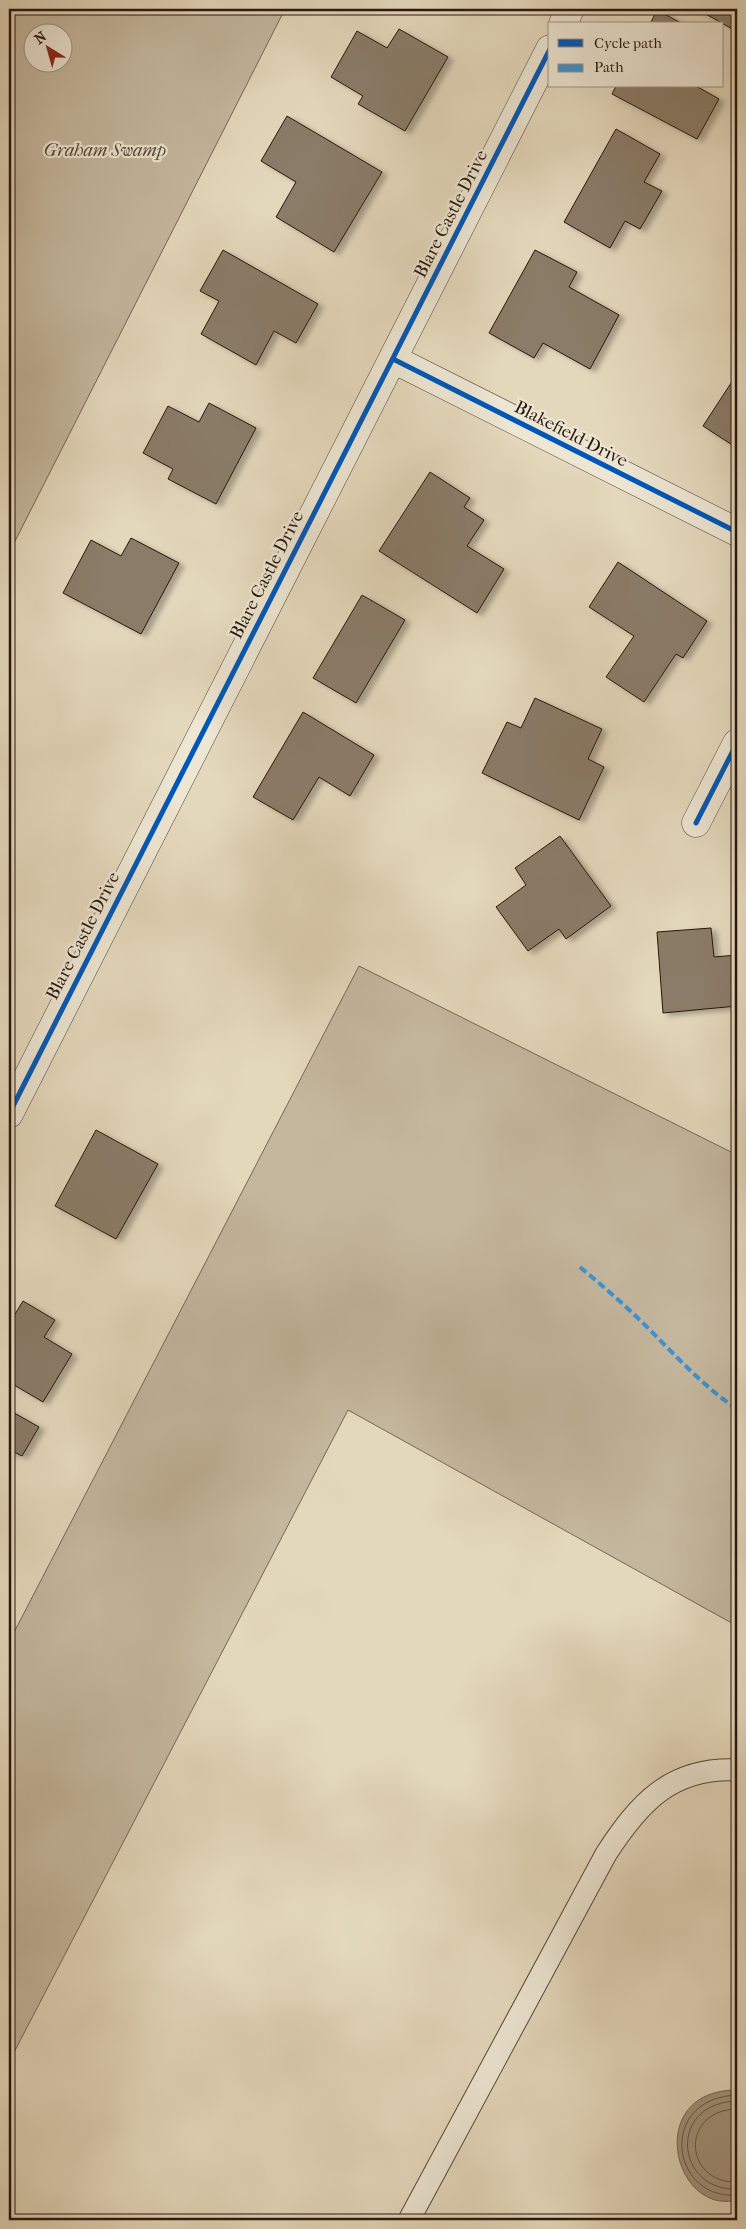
<svg xmlns="http://www.w3.org/2000/svg" width="746" height="2229" font-family="'IM FELL French Canon',serif">
  <style>
    .green { fill: #c4b79e; stroke: #766756; fill-rule: evenodd }
    .water { fill: #a49680; stroke: #726352 }
    .lines { fill: none; stroke-linecap: round; stroke-linejoin: round }
    .shore { stroke: #665646; stroke-width: 1 }
    .building { fill: #8a7b68; stroke: #28170d; filter: url(#shadow) }
    .lane-casing { stroke: #574739; stroke-width: 23 }
    .street-casing { stroke: #574739; stroke-width: 29 }
    .lane { stroke: #ede6d3; stroke-width: 21 }
    .street { stroke: #ede6d3; stroke-width: 28 }
    .quiet { stroke: #3c93d2; stroke-width: 4; stroke-dasharray: 8 4; stroke-linecap: butt }
    .cycleway-casing { stroke: #ede6d3; stroke-width: 8 }
    .cycleway { stroke: #0057b8; stroke-width: 5 }
    .labels { text-anchor: middle; dominant-baseline: central; stroke-width: 4.5; stroke-linejoin: round; paint-order: stroke }
    .park-label { font-size: 18px; font-style: italic; fill: #574738; stroke: #ede6d3 }
    .street-label { font-size: 18px; fill: #28170d; stroke: #ede6d3 }
  </style>
  <defs>
    <filter id="shadow"><feDropShadow dx="5.5" dy="3" stdDeviation="2.5" flood-color="#0004"/></filter>
  </defs>
  <rect width="100%" height="100%" fill="#e4d8bc"/>
  <filter id="stains"><feTurbulence type="fractalNoise" baseFrequency=".004" numOctaves="4"/><feColorMatrix values="0 0 0 0 .2 0 0 0 0 .09 0 0 0 0 .02 0 0 0 .5 -.17"/></filter>
  <radialGradient id="worn" r=".72"><stop offset=".6" stop-color="#630" stop-opacity="0"/><stop offset="1" stop-color="#630" stop-opacity=".3"/></radialGradient>
  <!-- green -->
  <path class="green" d="M9 9H285L9 553ZM32 32H62V62H32Z
    M359 966 737 1155V1626L348 1410 9 2062V1642Z"/>
  <!-- water -->
  <path class="water" d="M737 2090V2200C673 2216 643 2090 737 2090Z"/>
  <g class="lines">
    <!-- shore -->
    <path class="shore" d="M737 2095C656 2098 671 2201 737 2195
      M737 2101C666 2103 676 2192 737 2189
      M737 2109C679 2110 684 2184 737 2182"/>
  </g>
  <!-- building -->
  <path class="building" d="M697 9H737V24L734 30Z
    M657 10 683 24H650Z
    M399 29 448 57 405 131 358 104 363 96 331 77 357 31 387 48Z
    M616 86H696L719 99 697 139 612 94Z
    M287 116 382 172 334 252 276 217 296 182 261 161Z
    M616 129 660 154 644 182 662 191 640 229 625 221 610 248 564 222Z
    M223 250 318 304 296 343 274 331 256 365 201 334 219 301 200 291Z
    M535 250 577 272 569 287 619 315 590 369 543 343 534 358 489 333Z
    M733 380 737 383V448L703 426Z
    M209 403 256 428 216 504 168 479 173 469 143 453 168 406 199 422Z
    M430 472 470 498 464 507 484 520 467 546 504 569 477 613 379 551Z
    M131 538 179 563 141 634 63 593 91 540 121 556Z
    M618 562 707 621 683 658 676 654 644 702 606 677 634 636 589 607Z
    M362 595 405 620 356 703 313 678Z
    M535 698 602 729 588 759 604 767 579 820 482 773 507 722 521 728Z
    M303 712 374 755 350 796 319 777 293 820 253 797Z
    M560 836 611 906 566 939 559 929 528 951 496 907 526 885 515 868Z
    M711 928 714 957 737 955V1006L663 1013 657 932Z
    M96 1130 158 1164 116 1239 55 1206Z
    M23 1301 55 1320 44 1337 72 1354 43 1402 9 1382V1324Z
    M9 1410 39 1427 22 1456 12 1451 9 1457Z"/>
  <g class="lines">
    <!-- lane casing -->
    <g class="lane-casing">
      <path id="lane" d="M409 2220 606 1854C639 1803 671 1767 737 1770"/>
    </g>
    <!-- street casing -->
    <g class="street-casing">
      <path id="street" d="M563 24 570 9
        M393 359 737 532
        M696 823 737 743
        M9 1114 550 49"/>
    </g>
    <!-- lane -->
    <use href="#lane" class="lane"/>
    <!-- street -->
    <use href="#street" class="street"/>
    <!-- quiet -->
    <path class="quiet" d="M580 1267C604 1287 627 1307 649 1329 677 1357 704 1387 737 1409"/>
    <!-- cycleway casing -->
    <g class="cycleway-casing">
      <path id="cycleway" d="M393 359 737 532
        M696 823 737 743
        M9 1114 550 49"/>
    </g>
    <!-- cycleway -->
    <use href="#cycleway" class="cycleway"/>
  </g>
  <g class="labels">
    <!-- park labels -->
    <g class="park-label">
      <text x="105" y="150">Graham Swamp</text>
    </g>
    <!-- street labels -->
    <g class="street-label">
      <text transform="translate(451 214) rotate(-63)">Blare Castle Drive</text>
      <text transform="translate(571 434) rotate(27)">Blakefield Drive</text>
      <text transform="translate(267 575) rotate(-63)">Blare Castle Drive</text>
      <text transform="translate(83 936) rotate(-63)">Blare Castle Drive</text>
    </g>
  </g>
  <!-- margin -->
  <rect width="746" height="2229" fill="none" stroke="#e4d8bc" stroke-width="30"/>
  <rect x="10" y="10" width="726" height="2209" fill="none" stroke="#28170d" stroke-width="2.5"/>
  <rect x="15" y="15" width="716" height="2199" fill="none" stroke="#28170d"/>
  <!-- legend -->
  <rect x="548" y="22" width="175" height="65" fill="#ede6d3" stroke="#9e9384"/>
  <rect x="558" y="39" width="25" height="8" fill="#0057b8" stroke="#9e9384"/>
  <text x="594" y="48" font-size="15" fill="#28170d">Cycle path</text>
  <rect x="558" y="64" width="25" height="8" fill="#3c93d2" stroke="#9e9384"/>
  <text x="594" y="72" font-size="15" fill="#28170d">Path</text>
  <!-- north arrow -->
  <g transform="translate(48 48) rotate(323)"><circle r="24" fill="#ede6d3" stroke="#9e9384"/>
  <path d="M0-4L9 19L0 12L-9 19Z" fill="#8f2418"/>
  <text y="-8" font-size="14" font-weight="bold" text-anchor="middle" fill="#28170d">N</text>
  </g>
  <rect width="100%" height="100%" filter="url(#stains)"/>
  <rect width="100%" height="100%" fill="url(#worn)"/>
</svg>
